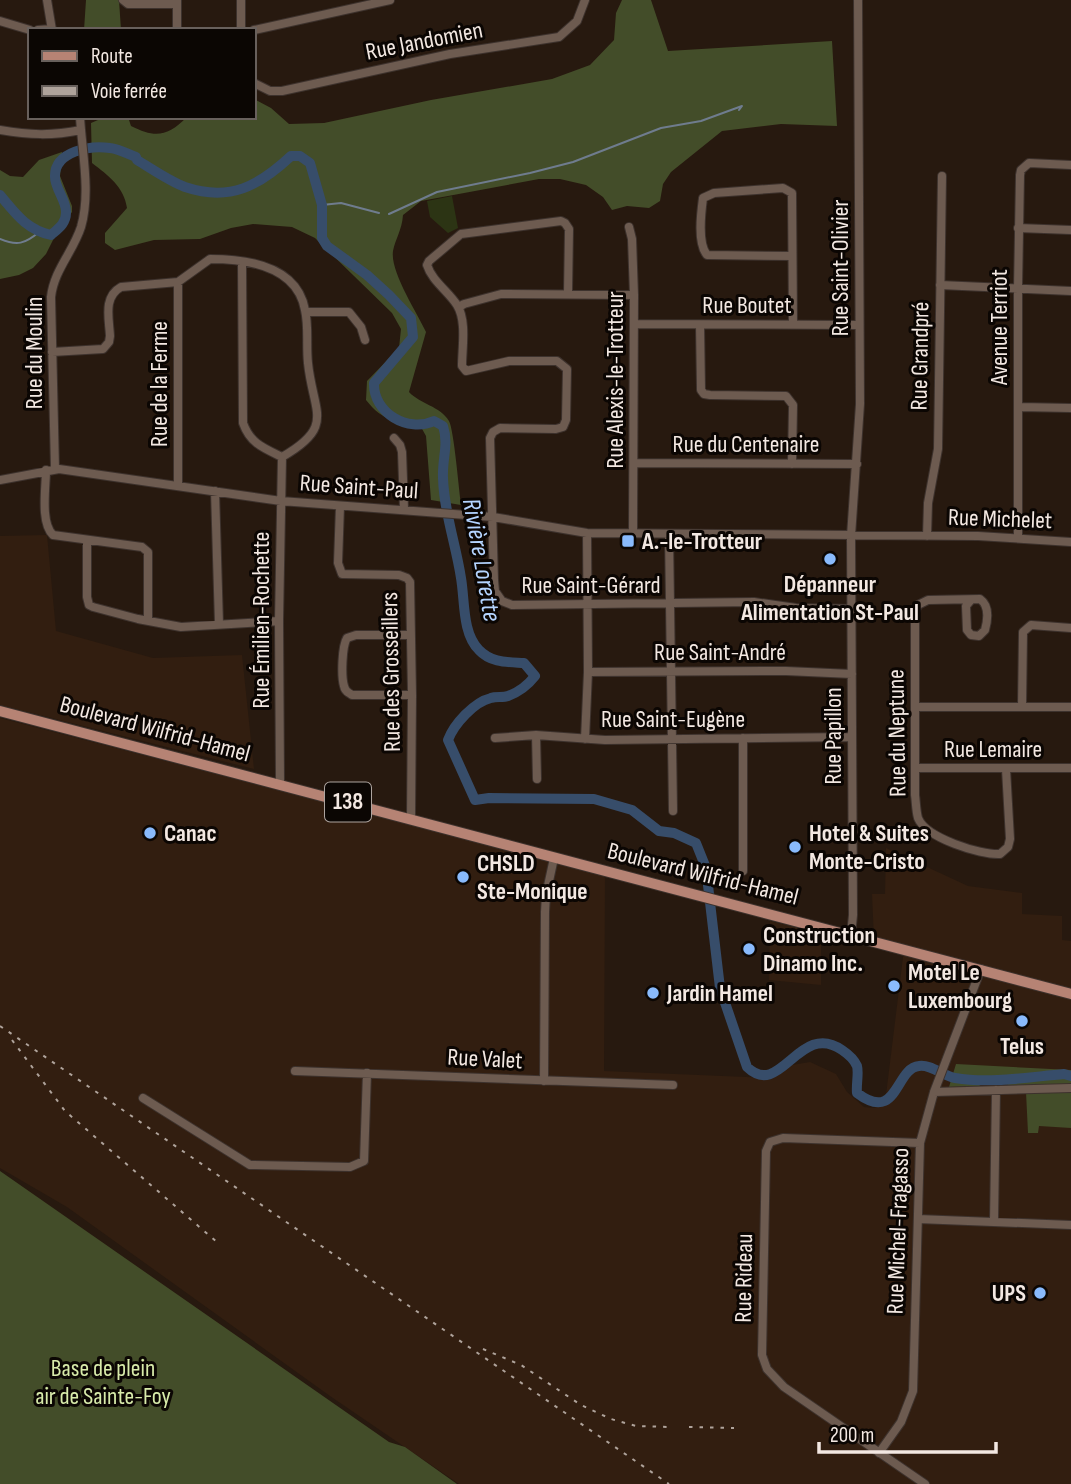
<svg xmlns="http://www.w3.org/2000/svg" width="1071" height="1484" font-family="'Sofia Sans Condensed',sans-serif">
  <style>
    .built { fill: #321e10 }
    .green { fill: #2c3414 }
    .forest { fill: #434d29 }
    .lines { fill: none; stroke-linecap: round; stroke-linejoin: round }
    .stream { stroke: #6f7c8e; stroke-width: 2 }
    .river { stroke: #374d6a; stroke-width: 10 }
    .minor-casing { stroke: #3d322d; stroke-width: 10 }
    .major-casing { stroke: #3d322d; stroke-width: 12 }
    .minor { stroke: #6d5b50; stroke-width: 8 }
    .major { stroke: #b68374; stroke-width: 10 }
    .rail { stroke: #afa39b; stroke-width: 2; stroke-dasharray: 3.5 7; stroke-linecap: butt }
    .poi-dot { fill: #89bafc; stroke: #0b0603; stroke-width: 2.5 }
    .labels { text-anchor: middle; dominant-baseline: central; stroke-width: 6; stroke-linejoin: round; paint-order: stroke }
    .shield { fill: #0b0603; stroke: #ada49f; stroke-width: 2 }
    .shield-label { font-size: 23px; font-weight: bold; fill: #f3e8e2 }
    .street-label { font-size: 24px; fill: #f3e8e2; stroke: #0b0603 }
    .poi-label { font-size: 24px; font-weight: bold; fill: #f3e8e2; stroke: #0b0603; text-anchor: start }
    .park-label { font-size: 24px; fill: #d8ebaa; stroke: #0b0603 }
    .water-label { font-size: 26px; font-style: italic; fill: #b4d4ff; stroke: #0b0603 }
  </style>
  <rect width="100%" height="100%" fill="#27190f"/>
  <!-- built -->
  <path class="built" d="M47 535 56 631 153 658 242 655 254 769 0 705V536Z
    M0 718 605 875 604 1071 771 1078 792 1065 810 1062 836 1074 847 1092 864 1107 874 1108 885 1103 904 949 874 940 872 894H885L886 848 968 886 1022 893V914L1062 916V940L1071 941V1484H459L330 1396 67 1207 0 1168Z
    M770 921 821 933V985L769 980Z"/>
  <!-- green -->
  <path class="green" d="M452 196 458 228 448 233 430 217 427 201Z"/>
  <!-- forest -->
  <path class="forest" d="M86 0H119L121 30H84Z
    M622 0H651L668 51 832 41 837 126 781 124 722 131 671 172 663 184 660 201 649 208 627 206 612 210 603 197 586 185 560 179H539L421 201 403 215C402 230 395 240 393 251 390 272 417 312 426 332L409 392C420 404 440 406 449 421 454 430 459 491 461 505L431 500 426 436 421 427C397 421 383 422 366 400L367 381 399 348 401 329 392 313 315 238 292 227 253 224 231 228 200 239 154 240 115 250 105 243V233L127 208C124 187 109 176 92 163L91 123 105 117H128L131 126C155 138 167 137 187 117H254V99L271 108 289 124 324 123 431 100 552 79 590 65 614 40 616 13Z
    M62 152 60 176 72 206V212L56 234 46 254 33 268 19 275 0 279V170L10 176 23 177 39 160Z
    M956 1064 1071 1070V1086L1009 1085 989 1080 979 1086 949 1087Z
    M1071 1090V1128L1039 1126 1038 1133H1028L1026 1092Z
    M0 1171 389 1442 405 1447 457 1484H0Z"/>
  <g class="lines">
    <!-- stream -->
    <path class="stream" d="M322 205 341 203 379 213
      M389 214 437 192 530 173 573 162 661 128 701 121 742 106 739 110
      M0 239C17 246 25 244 39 232"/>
    <!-- river -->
    <path class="river" d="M0 195C16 214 26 229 51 235 59 228 66 223 66 213 67 201 55 189 55 177 54 151 91 145 110 148 119 149 128 154 136 157L137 160C152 169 169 181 185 187 230 202 259 186 291 156H300L310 163 322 205V238L327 246 367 275 389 295 411 318 413 337 374 383C373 413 408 433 434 421L443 426C449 444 442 459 443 478 444 512 456 545 461 578 465 601 462 633 479 650 491 663 508 662 524 663L535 676C528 685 519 692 508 696 503 698 496 696 491 698 474 702 454 724 448 740L475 800 489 798 594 799 632 810 659 831 674 833 696 843 706 868 720 988 747 1067C781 1100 799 1020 842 1050 848 1054 854 1059 857 1066 859 1073 856 1085 857 1093 898 1124 895 1068 919 1066 931 1064 943 1076 955 1078 990 1084 1029 1077 1064 1074L1071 1076"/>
    <!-- minor casing -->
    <g class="minor-casing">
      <path id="minor" d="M47 0 52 30
        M123 0 128 4H177
        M241 0V30
        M0 21 30 30
        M38 30 51 29
        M177 30V0
        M254 30 390 0
        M254 83 270 91H282L450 54 559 37 577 21 585 0
        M0 130C29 135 52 136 81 130
        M629 227 632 239 634 295 633 534
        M1018 228 1071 230
        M792 256 707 255C697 243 701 213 703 198L714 193 783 188 792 193 793 324
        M178 282V485
        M940 285 1071 291
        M568 294 569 229 565 223 561 221 461 234 429 261 427 265C432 281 448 291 457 305 467 321 462 348 462 366L466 371 509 361H557L567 369 566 420 563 427 556 429 500 428 493 432 490 438 494 580 495 591 502 601 512 605 754 602 796 608 852 609
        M459 307 464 304 501 294 634 295
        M306 312H349L361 327 365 340
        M634 324 859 325
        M700 325 701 390 704 394 710 395 786 396 793 405 792 464
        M52 352 103 349 109 342 110 336C109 318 103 297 121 287L178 282 210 259C247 259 297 266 305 310 309 327 306 345 308 363 313 413 336 426 282 457 263 448 250 443 243 423L242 263
        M1019 407 1071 408
        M394 438 400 445 402 452 404 509
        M634 463 857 464
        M55 469 51 297C54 270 73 252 81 227 91 193 82 152 80 117
        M46 470C46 487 40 523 53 535L142 547 148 552V620
        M0 480 59 469 281 501 493 517 587 533 978 536 1071 542
        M215 491 219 624
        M340 506 338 563 342 574 399 575 407 578 410 582 412 695 411 819
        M669 535 673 811
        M927 536 928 503 938 449 942 176
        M1018 538V288L1020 175 1021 170 1029 163 1071 165
        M87 540V597L89 605 93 607 138 619 181 627 279 621
        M971 600 966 606 967 630 971 635 979 636 985 630C988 619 990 606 980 599L928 600 918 605 915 612V795C916 802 916 811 918 818 926 838 980 855 1000 854L1008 847 1010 839 1006 769
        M410 635H356L347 638C342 646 341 676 344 686 345 692 348 692 352 695H412
        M588 672 786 671 852 674
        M916 707H1071
        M1022 707 1023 632 1031 625 1071 628
        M536 735 537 779
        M495 738 536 735 605 740 852 737
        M743 738V871
        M585 739 588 672 587 533
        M915 768H1071
        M280 783 279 621 282 457
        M851 935 853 915 851 536 860 404 858 0
        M295 1071 673 1085
        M544 1081 545 912 546 895 554 858
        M934 1092 1071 1088
        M143 1098 250 1165 350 1167 364 1161 367 1073
        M920 1143 783 1138 770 1142 766 1151 762 1355 767 1369 784 1387 925 1484
        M918 1219 1071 1225
        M994 1221 996 1090
        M879 1453 901 1422 913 1391 920 1143 934 1092 981 969"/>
    </g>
    <!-- major casing -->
    <g class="major-casing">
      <path id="major" d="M0 711 1071 994"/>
    </g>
    <!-- minor -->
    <use href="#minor" class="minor"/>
    <!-- major -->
    <use href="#major" class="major"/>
    <!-- rail -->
    <path class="rail" d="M0 1026 669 1484
      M12 1040 65 1111 218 1243
      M483 1349 521 1365 581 1405 611 1419 636 1426 670 1427
      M689 1427 734 1428"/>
  </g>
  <!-- markers -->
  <g class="poi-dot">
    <rect x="621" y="534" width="14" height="14" rx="3.5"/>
    <circle cx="830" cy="559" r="7"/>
    <circle cx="150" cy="833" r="7"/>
    <circle cx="795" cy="847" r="7"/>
    <circle cx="463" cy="877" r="7"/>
    <circle cx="749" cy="949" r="7"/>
    <circle cx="894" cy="986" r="7"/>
    <circle cx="653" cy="993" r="7"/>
    <circle cx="1022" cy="1021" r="7"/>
    <circle cx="1040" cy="1293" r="7"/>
  </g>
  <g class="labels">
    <!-- shield labels -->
    <rect class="shield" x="325" y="782.5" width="46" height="39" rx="5"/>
    <g class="shield-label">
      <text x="348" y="802">138</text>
    </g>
    <!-- street labels -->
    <g class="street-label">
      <text transform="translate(424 41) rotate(-11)">Rue Jandomien</text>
      <text transform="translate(840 268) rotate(-90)">Rue Saint-Olivier</text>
      <text x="747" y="305">Rue Boutet</text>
      <text transform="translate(999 327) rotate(-90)">Avenue Terriot</text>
      <text transform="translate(34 353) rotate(-90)">Rue du Moulin</text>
      <text transform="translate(920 356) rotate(-89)">Rue Grandpré</text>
      <text transform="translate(615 380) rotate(-90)">Rue Alexis-le-Trotteur</text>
      <text transform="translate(159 384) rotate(-90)">Rue de la Ferme</text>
      <text x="746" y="444">Rue du Centenaire</text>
      <text transform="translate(359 487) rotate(4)">Rue Saint-Paul</text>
      <text transform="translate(1000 519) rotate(2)">Rue Michelet</text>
      <text x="591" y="585">Rue Saint-Gérard</text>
      <text transform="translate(261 620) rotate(-90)">Rue Émilien-Rochette</text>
      <text x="720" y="652">Rue Saint-André</text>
      <text transform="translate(391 672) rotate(-91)">Rue des Grosseillers</text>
      <text x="673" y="719">Rue Saint-Eugène</text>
      <text transform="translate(155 729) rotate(15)">Boulevard Wilfrid-Hamel</text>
      <text transform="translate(897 733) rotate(-91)">Rue du Neptune</text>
      <text transform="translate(833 736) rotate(-90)">Rue Papillon</text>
      <text x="993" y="749">Rue Lemaire</text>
      <text transform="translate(703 874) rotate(14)">Boulevard Wilfrid-Hamel</text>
      <text transform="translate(485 1059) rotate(3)">Rue Valet</text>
      <text transform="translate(898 1231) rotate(-88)">Rue Michel-Fragasso</text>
      <text transform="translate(744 1278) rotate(-89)">Rue Rideau</text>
    </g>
    <!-- poi labels -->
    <g class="poi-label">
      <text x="642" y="541">A.-le-Trotteur</text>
      <text x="830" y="584" text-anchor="middle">Dépanneur<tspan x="830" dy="28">Alimentation St-Paul</tspan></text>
      <text x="164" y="833">Canac</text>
      <text x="809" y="833">Hotel &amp; Suites<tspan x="809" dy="28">Monte-Cristo</tspan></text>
      <text x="477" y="863">CHSLD<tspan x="477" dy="28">Ste-Monique</tspan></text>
      <text x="763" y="935">Construction<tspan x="763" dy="28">Dinamo Inc.</tspan></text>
      <text x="908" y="972">Motel Le<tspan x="908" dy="28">Luxembourg</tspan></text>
      <text x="667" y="993">Jardin Hamel</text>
      <text x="1022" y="1046" text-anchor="middle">Telus</text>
      <text x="1026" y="1293" text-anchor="end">UPS</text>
    </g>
    <!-- park labels -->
    <g class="park-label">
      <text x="103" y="1368">Base de plein<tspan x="103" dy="28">air de Sainte-Foy</tspan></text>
    </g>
    <!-- water labels -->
    <g class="water-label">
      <text transform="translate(481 560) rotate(80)">Rivière Lorette</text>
    </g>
  </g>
  <!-- legend -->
  <rect x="28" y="28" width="228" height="91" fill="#0b0603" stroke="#68605c" stroke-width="2"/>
  <rect x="42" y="51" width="35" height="10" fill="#b68374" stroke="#68605c" stroke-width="2"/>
  <text x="91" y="63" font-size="21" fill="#f3e8e2">Route</text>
  <rect x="42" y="86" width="35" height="10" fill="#afa39b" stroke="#68605c" stroke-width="2"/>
  <text x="91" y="98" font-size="21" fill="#f3e8e2">Voie ferrée</text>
  <!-- scale -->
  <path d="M819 1442v10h177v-10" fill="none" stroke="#f3e8e2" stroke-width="3.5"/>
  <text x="830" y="1442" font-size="21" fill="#f3e8e2" stroke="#0b0603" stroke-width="5" paint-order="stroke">200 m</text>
</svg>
